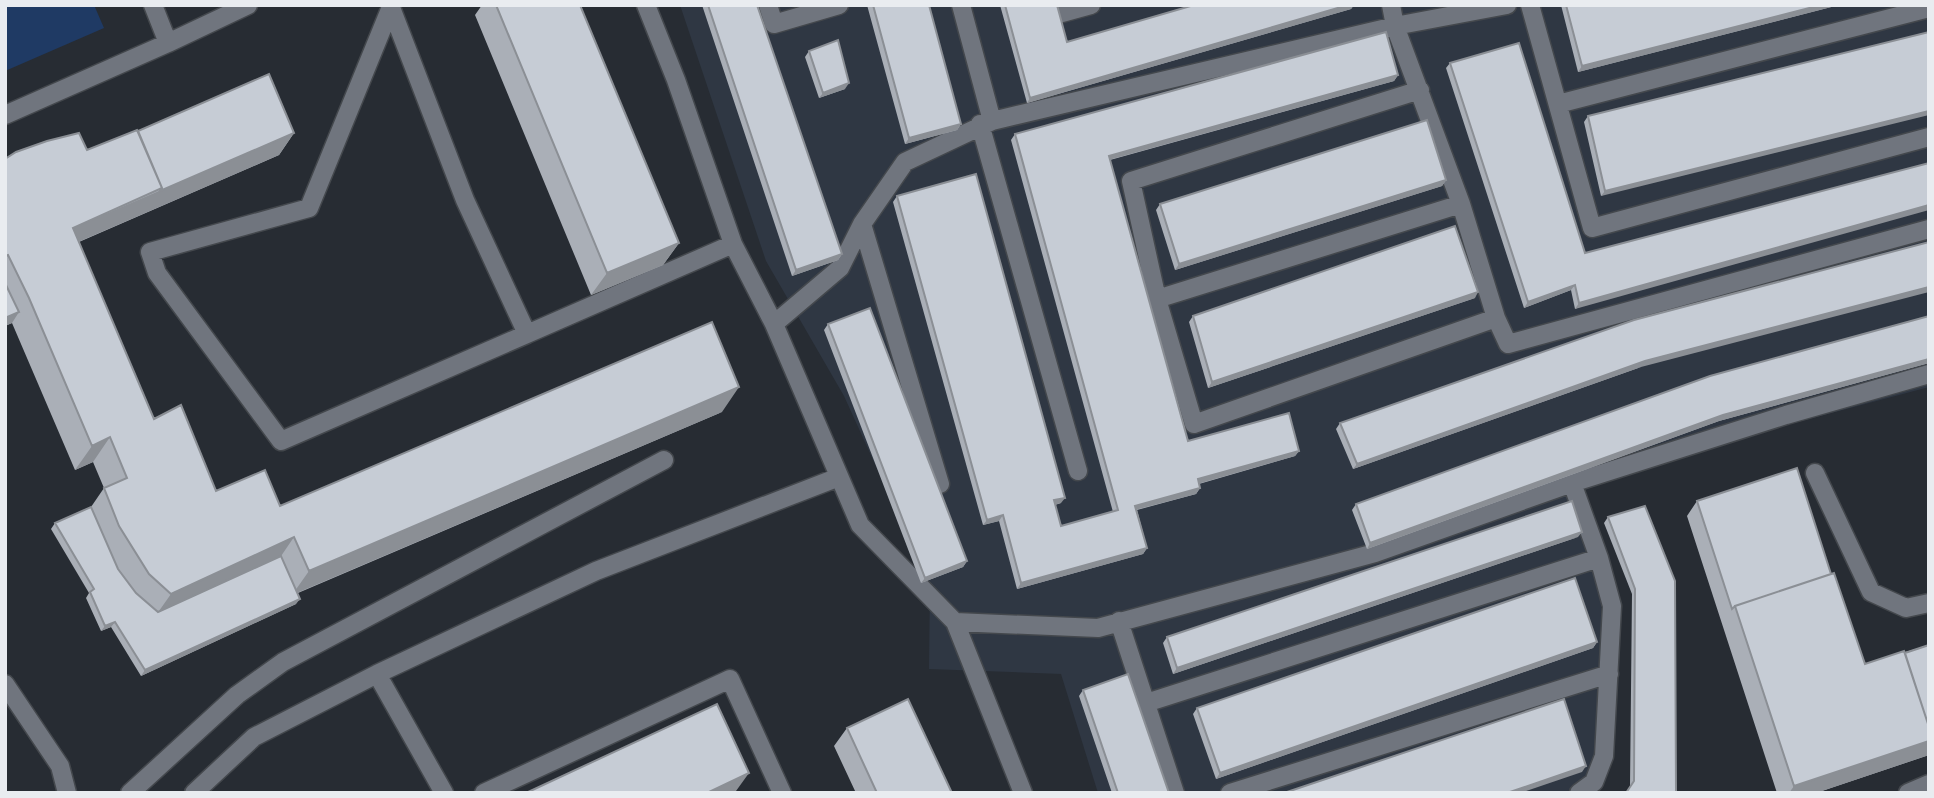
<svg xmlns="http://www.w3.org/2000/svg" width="1934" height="798" font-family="Barlow,sans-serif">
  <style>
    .built { fill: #2f3743 }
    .green { fill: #1f3a64 }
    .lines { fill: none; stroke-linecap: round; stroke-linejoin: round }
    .lane-casing { stroke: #44484d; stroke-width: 21 }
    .lane { stroke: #70757e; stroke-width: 18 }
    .wall { fill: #aaafb7 }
    .shaded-wall { fill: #8b8f95 }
    .building { fill: #c6ccd5; stroke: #8b8f95; stroke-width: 2 }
  </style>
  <rect width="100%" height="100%" fill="#272c33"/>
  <!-- built -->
  <path class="built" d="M680 5H1929V387L1711 445 1575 493 1601 577 1603 768 1582 793H1098L1061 674 929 669 930 585 844 396 766 261Z"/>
  <!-- green -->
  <path class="green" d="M5 5H94L104 28 5 71Z"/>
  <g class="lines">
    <!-- lane casing -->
    <g class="lane-casing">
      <path id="lane" d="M153 5 168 43 248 5
        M390 5 465 200 527 334 733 244
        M646 5 676 80 733 244 774 324
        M768 5 774 24 839 5
        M961 5 992 121 905 162 862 224 840 268 774 324 860 525 955 622 1098 628 1375 553 1572 483 1786 415 1929 374
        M1060 5 1062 13 1091 5
        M1391 5 1395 26 1461 204 1496 318
        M1530 5 1592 228 1929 137
        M391 7 309 208 150 252 157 273 281 441 527 334
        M1420 90 1131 181 1157 299 1194 424 1496 318 1508 344 1929 229
        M1558 104 1929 8
        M5 115 168 43
        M992 121 1395 26 1507 5
        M980 124 1078 471
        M862 224 940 484
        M1157 299 1461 204
        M1815 473 1871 592 1906 608 1929 603
        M1572 483 1599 558 1612 606 1604 756 1594 782 1579 793
        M1119 621 1175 793
        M955 622 1023 793
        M377 674 444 793
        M5 684 60 766 67 793
        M1146 703 1599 558
        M130 793 237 695 283 662 664 460
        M194 793 254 737 377 674 596 571 839 477
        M484 793 730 679 782 793
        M1230 793 1609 674
        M1908 793 1929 784"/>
    </g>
    <!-- lane -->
    <use href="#lane" class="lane"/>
  </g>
  <!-- wall -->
  <path class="wall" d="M482 5H580L679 243 663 265 591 295 475 15Z
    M702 5H757L842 254 838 260 792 276Z
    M867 5H929L961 124 957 130 905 144Z
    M1000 5H1057L1067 42 1194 5H1354L1351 9 1027 103Z
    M1561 5H1839L1578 72Z
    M1929 32 1601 196 1584 122 1588 116Z
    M809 51 845 89 819 98 805 57Z
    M1450 63 1585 253 1929 163 1575 309 1571 290 1524 308 1446 68Z
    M1398 75 1394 81 1110 160 1188 441 1299 451 1295 456 1199 484 1200 488 1196 494 1137 510 1147 548 1143 554 1017 589 999 521 983 525 893 202 897 196 1061 503 1055 505 1061 526 1113 512 1011 140 1015 134Z
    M138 131 294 133 279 155 79 242 154 419 216 491 280 506 722 412 298 593 296 604 141 676 111 627 101 631 86 598 89 593 51 529 55 523 91 507 104 488 93 462 75 470 12 323 5 326V159L87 150Z
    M1446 180 1442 186 1175 270 1156 210 1160 204Z
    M1475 298 1208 388 1189 322 1193 316Z
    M1929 316V363L1719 421 1367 549 1352 510 1356 504Z
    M828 324 967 561 963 567 921 583 824 330Z
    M1641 367 1353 469 1336 429 1340 423Z
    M1697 501 1831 574 1865 664 1929 645V755L1816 793H1777L1687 516Z
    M1645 506 1676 793 1630 787 1632 594 1604 523 1608 517Z
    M1578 537 1173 674 1163 643 1167 637Z
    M1597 642 1593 648 1216 779 1193 714 1197 708Z
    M1083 690 1169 793H1112L1079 696Z
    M847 728 952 793H856L834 746Z"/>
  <!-- shaded-wall -->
  <path class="shaded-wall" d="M1348 5H1354L1351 9 1027 103 1030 98Z
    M1821 5H1839L1578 72 1582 66Z
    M1398 75 1394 81 1105 161 1109 156Z
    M849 83 845 89 819 98 823 93Z
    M1929 111V115L1601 196 1605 191Z
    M961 124 957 130 905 144 909 138Z
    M294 133 279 155 55 252 73 228Z
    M1446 180 1442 186 1175 270 1179 264Z
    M1929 205V210L1575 309 1579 303Z
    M679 243 663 265 591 295 607 273Z
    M842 254 838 260 792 276 796 270Z
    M1575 285 1571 290 1524 308 1528 302Z
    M1929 287V292L1641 367 1353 469 1357 464 1645 361Z
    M1478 292 1475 298 1208 388 1212 382Z
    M19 312 12 323 5 326V318Z
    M1929 359V363L1719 421 1367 549 1370 543 1723 415Z
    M739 387 722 412 292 595 309 571Z
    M110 437 93 462 75 470 92 446Z
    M1299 451 1295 456 1194 485 1198 479Z
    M1200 488 1196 494 1131 511 1135 506Z
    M1065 498 1061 503 1050 506 1054 500Z
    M1003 515 999 521 983 525 987 520Z
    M1582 532 1578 537 1173 674 1177 668Z
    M294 537 277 562 154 618 171 594Z
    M1147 548 1143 554 1017 589 1021 583Z
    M967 561 963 567 921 583 925 578Z
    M300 599 296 604 141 676 145 670Z
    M115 622 111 627 101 631 105 626Z
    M1597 642 1593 648 1216 779 1220 773Z
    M1929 741V755L1816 793H1789L1794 786Z
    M1586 766 1582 772 1520 793H1507Z
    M749 773 736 791 733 793H707Z"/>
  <!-- building -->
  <path class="building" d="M496 5H580L679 243 607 273Z
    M708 5H757L842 254 796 270Z
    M873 5H929L961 124 909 138Z
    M1005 5H1057L1067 42 1194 5H1348L1030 98Z
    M1566 5H1821L1582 66Z
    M1386 32 1398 75 1109 156 1188 441 1289 413 1299 451 1198 479 1200 488 1135 506 1147 548 1021 583 1003 515 987 520 897 196 976 174 1065 498 1054 500 1061 526 1118 510 1015 134Z
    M1929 32V111L1605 191 1588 116Z
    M838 40 849 83 823 93 809 51Z
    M1519 43 1585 253 1929 163V205L1579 303 1575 285 1528 302 1450 63Z
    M269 74 294 133 160 191 162 188 138 131Z
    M1427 120 1446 180 1179 264 1160 204Z
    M137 130 162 188 73 228 154 419 181 405 216 491 265 470 280 506 712 322 739 387 309 571 294 537 171 594 149 574 119 526 104 488 127 478 110 437 92 446 29 298 8 255 5 256V159L16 152 47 141 79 133 87 150Z
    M1455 226 1478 292 1212 382 1193 316Z
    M1929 242V287L1645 361 1357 464 1340 423 1634 320Z
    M5 283 19 312 5 318Z
    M870 308 967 561 925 578 828 324Z
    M1929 316V359L1723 415 1370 543 1356 504 1710 376Z
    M1797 468 1831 574 1735 606 1732 609 1697 501Z
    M1572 501 1582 532 1177 668 1167 637Z
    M1645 506 1675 581 1676 793H1626L1634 781 1635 589 1608 517Z
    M91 507 118 569 136 593 158 612 281 556 300 599 145 670 115 622 105 626 90 592 94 589 55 523Z
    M1834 573 1865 664 1904 651 1929 727V741L1794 786 1735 606Z
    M1575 578 1597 642 1220 773 1197 708Z
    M1929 645V727L1905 653Z
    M1128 674 1169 793H1118L1083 690Z
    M908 699 952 793H877L847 728Z
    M1564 699 1586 766 1507 793H1284Z
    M717 704 749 773 707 793H526Z"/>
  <!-- border -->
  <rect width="1934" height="798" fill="none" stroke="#e9ecf0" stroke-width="14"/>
</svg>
